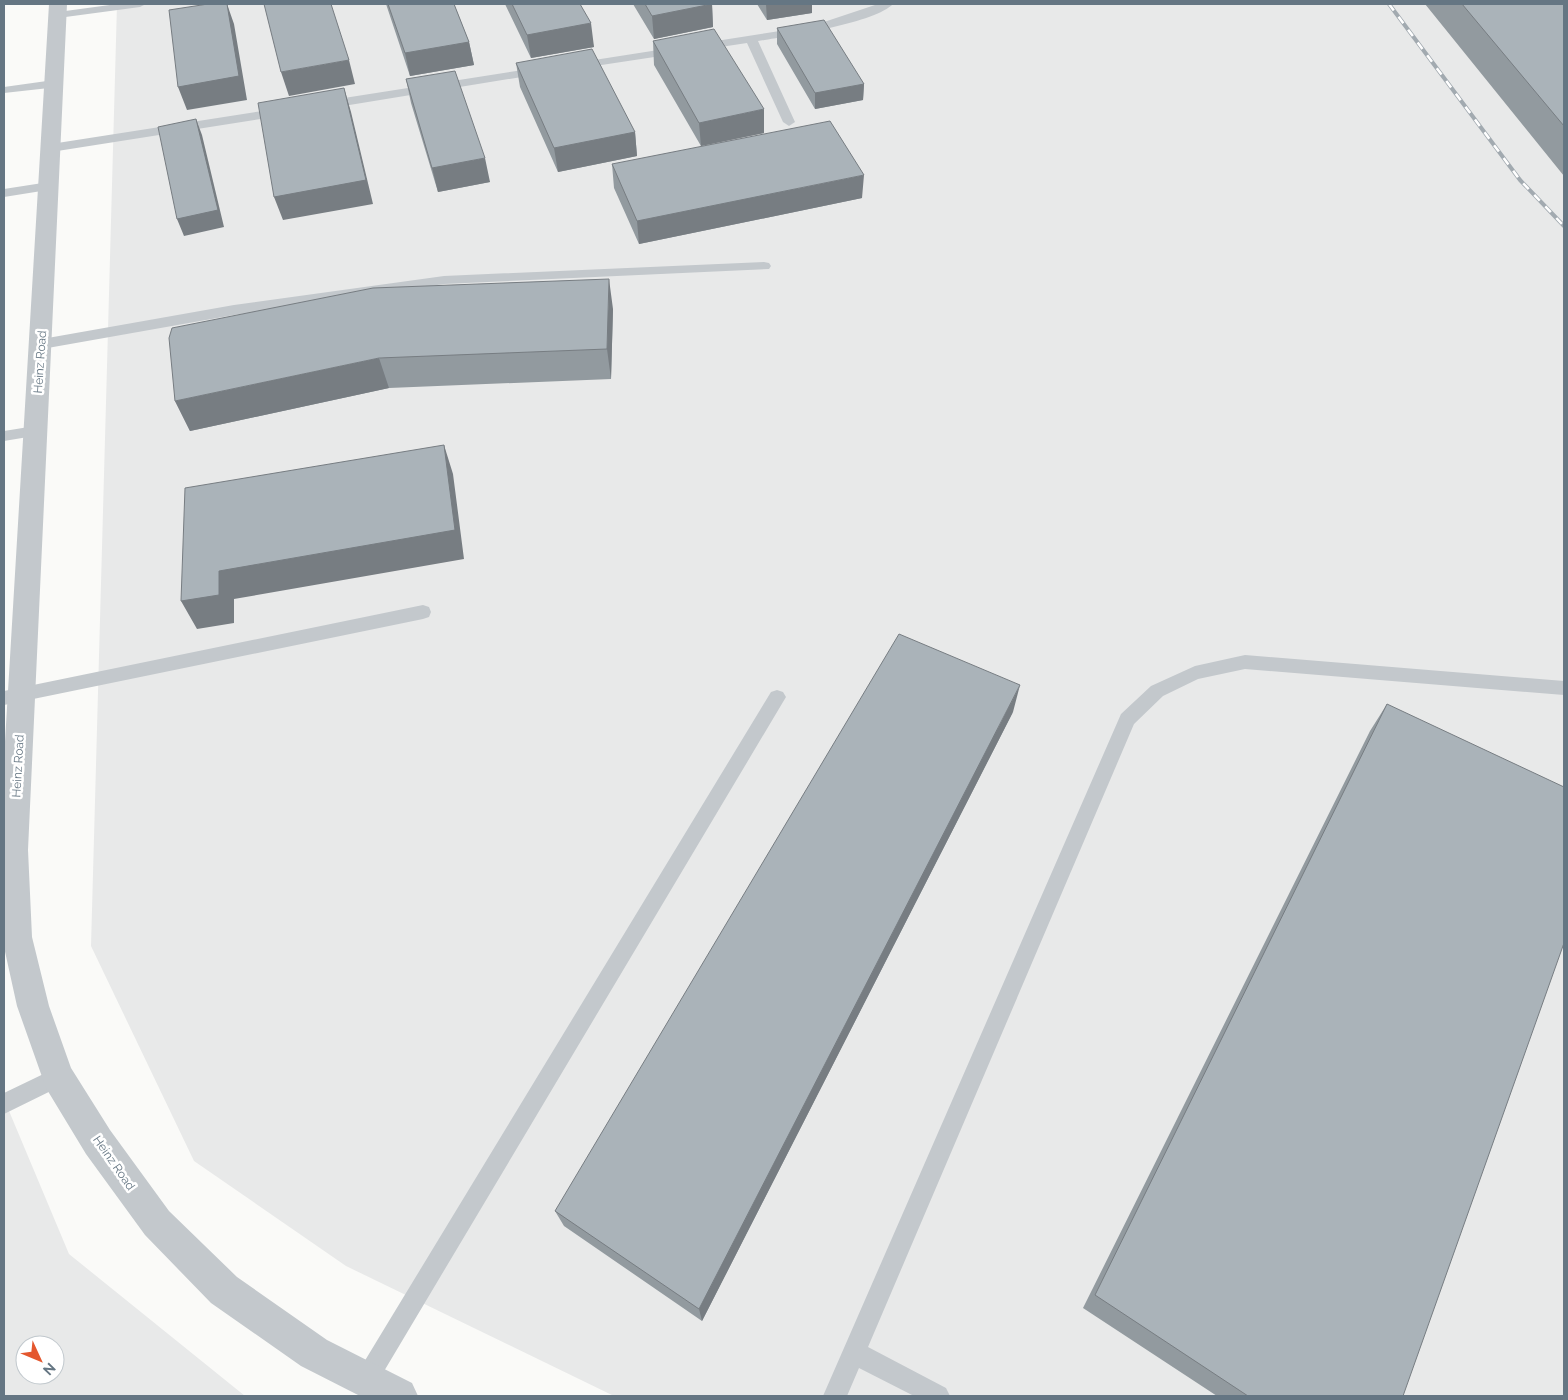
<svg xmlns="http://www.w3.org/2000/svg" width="1568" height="1400" font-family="Raleway,sans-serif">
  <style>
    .built { fill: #e8e9e9; fill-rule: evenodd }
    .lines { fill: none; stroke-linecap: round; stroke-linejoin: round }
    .lane { fill: #c3c8cc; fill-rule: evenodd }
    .street { fill: #c3c8cc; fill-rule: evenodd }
    .rail-casing { stroke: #a2aab0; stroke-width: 4 }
    .rail { stroke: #fff; stroke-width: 2.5; stroke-dasharray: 8; stroke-linecap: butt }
    .wall { fill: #929a9f }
    .shaded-wall { fill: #777d82 }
    .building { fill: #aab3b9; stroke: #777d82 }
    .labels { text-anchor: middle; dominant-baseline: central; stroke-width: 5; stroke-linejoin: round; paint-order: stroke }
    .street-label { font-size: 12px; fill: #657683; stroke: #fff }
  </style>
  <rect width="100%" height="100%" fill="#fafaf8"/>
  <!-- built -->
  <path class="built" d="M117 4H1564V1396H614L346 1266 194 1161 91 946Z
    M4 1099 69 1254 245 1396H4ZM25 1345H55V1375H25Z"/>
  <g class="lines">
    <!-- lane -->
    <path class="lane" d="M117 4H146L140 7 58 18 52 15 58 12Z
      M878 4H893C875 23 785 37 758 41L795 122 789 126 783 122 747 43 575 69 569 66 575 63 812 26Z
      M542 67 548 71 546 73 325 109 319 105 325 101Z
      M54 80 58 81 60 84 58 87 4 93V87Z
      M282 108 288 112 286 115 51 152 45 148 51 144Z
      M49 182 55 186 54 189 4 197V189Z
      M764 262 769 263 771 266 769 269 444 284 234 315 42 349 37 347 35 344 37 341 42 339 234 305 444 276Z
      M35 426 40 427 43 431 40 435 4 441V431Z
      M423 605 429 607 431 612 429 617 423 619 4 705V691Z
      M1245 655 1564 681V695L1245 669 1198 679 1163 696 1134 724 868 1347 946 1388 950 1396H914L859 1368 847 1396H823L1121 714 1151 686 1195 666Z
      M777 690 783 692 786 697 783 702 374 1388 366 1392 358 1388 354 1380 358 1372 771 692Z
      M58 1067 65 1070 68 1077 65 1084 4 1114V1093Z"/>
    <!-- street -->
    <path class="street" d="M49 4H67L28 850 32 937 49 1006 71 1068 110 1130 169 1211 237 1277 327 1340 412 1383 418 1396H360L301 1366 211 1303 145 1235 86 1154 46 1088 17 1006 4 947V758Z"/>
    <!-- rail casing -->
    <g class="rail-casing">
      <path id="rail" d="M1389 4 1520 180 1564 226"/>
    </g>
    <!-- rail -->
    <use href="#rail" class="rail"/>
  </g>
  <!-- wall -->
  <path class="wall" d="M386 4H454L469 42 474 65 410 76Z
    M505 4H580L594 47 531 58Z
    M633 4H712L713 27 654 39Z
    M757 4H812V13L767 20Z
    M1425 4H1564V176Z
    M777 28 864 84 863 100 815 109 777 44Z
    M653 41 764 133 701 146 654 65Z
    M516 63 635 132 637 156 558 172 520 87Z
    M406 79 490 182 438 192 411 103Z
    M612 164 862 198 639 244 614 188Z
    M613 309 611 379 389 388 190 431 175 401Z
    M1387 704 1403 1396H1217L1083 1308 1370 731Z
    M1013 712 702 1321 564 1226 555 1211Z"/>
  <!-- shaded-wall -->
  <path class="shaded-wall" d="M227 4 234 24 247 100 187 110 178 87Z
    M712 4 713 27 654 39 652 16Z
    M766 4H812V13L767 20Z
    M591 23 594 47 531 58 527 35Z
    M469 42 474 65 410 76 405 53Z
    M349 60 355 84 289 96 281 72Z
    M864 84 863 100 815 109V93Z
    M344 88 351 112 373 204 283 220 274 197Z
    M764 109V133L701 146 699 123Z
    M196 119 202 135 224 227 184 236 177 219Z
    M635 132 637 156 558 172 554 148Z
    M485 158 490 182 438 192 432 168Z
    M864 175 862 198 639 244 637 221Z
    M609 279 613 309 611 379 607 349Z
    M379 358 389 388 190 431 175 401Z
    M444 445 453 474 464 559 234 599V623L197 629 181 601 219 571Z
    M1020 685 1013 712 702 1321 699 1309Z"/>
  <!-- building -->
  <path class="building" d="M208 4H227L239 76 178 87 169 10Z
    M264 4H331L349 60 281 72Z
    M388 4H454L469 42 405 53Z
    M512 4H580L591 23 527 35Z
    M645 4H712L652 16Z
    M1462 4H1564V126Z
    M824 20 864 84 815 93 777 28Z
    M714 29 764 109 699 123 653 41Z
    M592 49 635 132 554 148 516 63Z
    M455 71 485 158 432 168 406 79Z
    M344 88 366 180 274 197 258 103Z
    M196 119 218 210 177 219 158 127Z
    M830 121 864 175 637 221 612 164Z
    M609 279 607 349 379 358 175 401 169 338 172 328 373 288Z
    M444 445 455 530 219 571V595L181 601 185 488Z
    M899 634 1020 685 699 1309 555 1211Z
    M1387 704 1564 787V943L1403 1396H1248L1095 1295Z"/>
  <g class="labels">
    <!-- street labels -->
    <g class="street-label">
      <text transform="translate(40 362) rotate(-86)">Heinz Road</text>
      <text transform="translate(18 766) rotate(-87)">Heinz Road</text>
      <text transform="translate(114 1163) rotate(55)">Heinz Road</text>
    </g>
  </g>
  <!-- border -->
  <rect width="1568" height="1400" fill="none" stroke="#657683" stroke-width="10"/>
  <!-- north arrow -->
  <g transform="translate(40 1360) rotate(134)"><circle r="24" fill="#ffffff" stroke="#c1c8cd"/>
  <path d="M0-4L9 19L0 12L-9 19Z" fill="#e4572e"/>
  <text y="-8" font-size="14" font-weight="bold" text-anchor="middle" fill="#657683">N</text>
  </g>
</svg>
